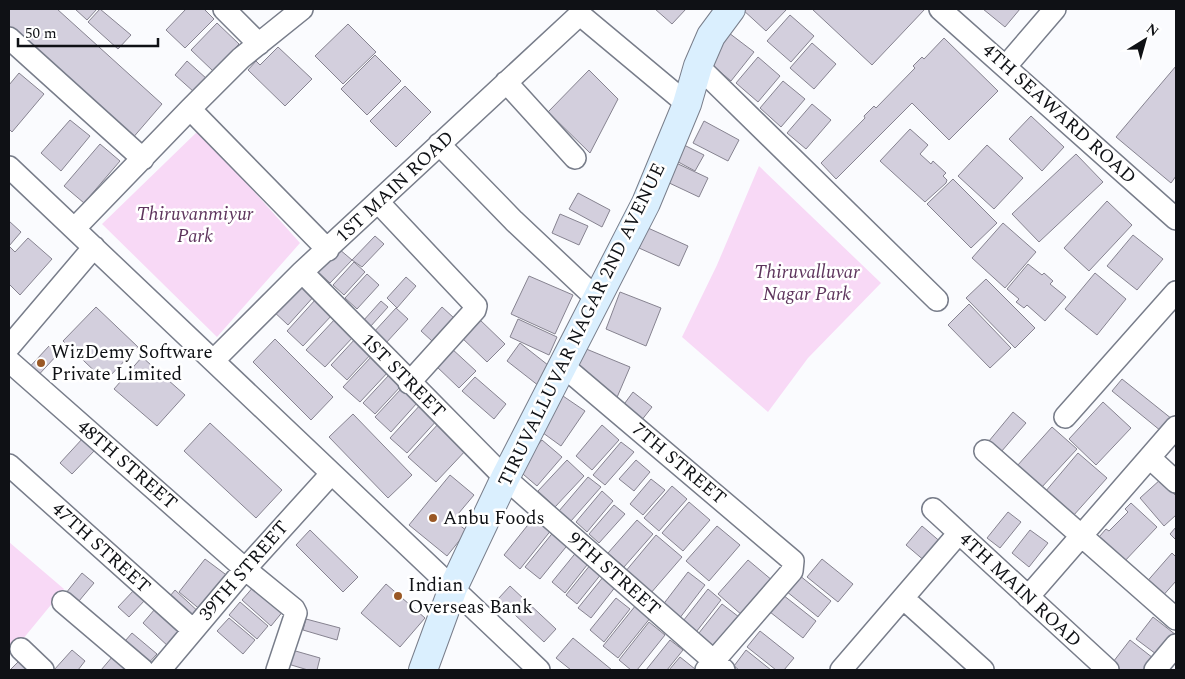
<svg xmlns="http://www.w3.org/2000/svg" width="1185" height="679" font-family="Spectral,serif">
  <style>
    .green { fill: #f8d9f6 }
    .building { fill: #d3cfdd; stroke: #868390 }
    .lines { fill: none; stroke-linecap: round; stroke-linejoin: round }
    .street-casing { stroke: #787d8a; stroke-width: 24 }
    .secondary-casing { stroke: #787d8a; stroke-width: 30 }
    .street { stroke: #fff; stroke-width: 21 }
    .secondary { stroke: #daeffe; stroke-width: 28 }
    .poi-dot { fill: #9a5825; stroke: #fff; stroke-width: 2 }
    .labels { text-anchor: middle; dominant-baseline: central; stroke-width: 5; stroke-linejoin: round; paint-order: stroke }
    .street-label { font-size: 19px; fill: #0f1115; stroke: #fff }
    .park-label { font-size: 19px; font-style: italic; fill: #5e355d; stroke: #fff }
    .poi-label { font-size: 19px; fill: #0f1115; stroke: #fff; text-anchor: start }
  </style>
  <rect width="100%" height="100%" fill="#fafbfe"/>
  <!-- green -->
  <path class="green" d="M199 130 300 243 217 337 102 224Z
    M759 166 881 283 808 358 768 412 682 337 717 265Z
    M9 542 64 589 9 656Z"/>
  <!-- building -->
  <path class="building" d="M9 9H57L162 104 131 140 9 31Z
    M75 9H97L87 20Z
    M100 9 131 35 118 49 88 22Z
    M186 9H204L214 19 185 48 166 30Z
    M655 9H686L672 24Z
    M742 9H787L766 31Z
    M812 9H925L872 65Z
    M983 9H1020L1005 27Z
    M790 15 814 36 791 62 767 41Z
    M217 23 239 44 213 71 191 50Z
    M348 24 376 52 343 84 315 56Z
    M729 33 754 52 731 81 711 64 713 53Z
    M944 38 998 91 949 140 912 103 836 179 821 163 865 118 864 116 874 106 876 108 915 68 913 66 922 57 924 59Z
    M812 43 836 64 814 89 790 68Z
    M278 47 312 79 285 106 248 70 256 61 260 65Z
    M375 55 401 81 367 115 341 89Z
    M758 57 780 76 758 102 736 83Z
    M187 61 207 79 194 92 175 75Z
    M1176 66V176L1171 183 1116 137Z
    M589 70 618 99 590 153 548 112Z
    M19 73 44 94 12 132 9 129V85Z
    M783 81 805 99 781 127 760 108Z
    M405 86 431 112 396 147 370 121Z
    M812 104 831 120 806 149 787 133Z
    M1031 116 1064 147 1042 171 1009 139Z
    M70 120 90 136 61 171 41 153Z
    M704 121 739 140 728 161 693 143Z
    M910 129 928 145 920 154 931 164 933 161 946 173 943 176 947 180 946 183 925 202 880 161Z
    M678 142 704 155 695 171 669 157Z
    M100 144 120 161 84 203 64 186Z
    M987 145 1023 178 994 209 958 176Z
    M1076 154 1103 182 1039 242 1012 214Z
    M674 162 708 178 699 197 665 181Z
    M953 179 997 223 971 248 927 204Z
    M578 193 610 210 602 227 569 209Z
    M1107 201 1132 225 1089 271 1064 248Z
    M560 214 588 226 579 245 552 233Z
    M9 221 21 232 9 246 15 252 28 238 52 259 20 295 9 284Z
    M1003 223 1036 252 1005 288 972 258Z
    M648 228 688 246 679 266 639 248Z
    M1133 235 1163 259 1137 290 1107 266Z
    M375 236 384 244 362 267 352 260Z
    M339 249 352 260 330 283 318 272Z
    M354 262 365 272 344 295 333 285Z
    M1028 264 1042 275 1044 273 1053 281 1050 284 1066 297 1045 321 1027 305 1024 308 1016 302 1019 299 1007 289Z
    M1095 273 1126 299 1097 335 1065 309Z
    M367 274 379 285 357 309 345 298Z
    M529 276 573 295 555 334 511 314Z
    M406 277 416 286 397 308 387 298Z
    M299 279 316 294 288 325 271 309Z
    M986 279 1035 328 1015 348 966 298Z
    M620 292 661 308 646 346 606 329Z
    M316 299 333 314 303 346 287 331Z
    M381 301 388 307 370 327 363 321Z
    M969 304 1011 348 990 368 948 325Z
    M96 307 138 347 105 381 63 341Z
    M442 307 454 318 432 341 421 331Z
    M396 308 408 319 385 344 373 333Z
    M336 318 354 336 325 367 306 350Z
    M478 318 505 344 487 362 460 336Z
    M518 319 557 337 549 355 510 337Z
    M356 338 372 353 347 380 331 365Z
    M275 339 333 397 311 420 253 362Z
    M520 343 553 369 539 386 507 361Z
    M49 346 58 354 33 381 24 373Z
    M579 346 630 367 615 402 572 364Z
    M451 348 476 371 459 388 435 365Z
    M372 356 389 371 360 402 343 387Z
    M142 357 185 395 157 426 114 389Z
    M389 375 401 386 375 414 363 403Z
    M475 377 506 404 494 419 462 391Z
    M1122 379 1172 419 1161 431 1112 391Z
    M401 389 417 403 391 432 375 417Z
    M633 392 652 407 641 421 622 407Z
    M563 396 585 411 561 446 539 430Z
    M1103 402 1131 428 1096 465 1069 439Z
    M422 403 439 418 407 453 390 438Z
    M1013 412 1026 423 1001 452 989 441Z
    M353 414 412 475 388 498 329 437Z
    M440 422 468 448 436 482 408 457Z
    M210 423 282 490 256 518 184 451Z
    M602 425 619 440 592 470 576 456Z
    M1052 427 1077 449 1041 488 1017 466Z
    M83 438 95 450 72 474 60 463Z
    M542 440 562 457 537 486 517 469Z
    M621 442 634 452 605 485 593 475Z
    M1078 453 1107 478 1073 516 1045 492Z
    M567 460 584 476 555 507 538 491Z
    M636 460 650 472 634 491 619 479Z
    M450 475 474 495 453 520 467 531 447 556 409 525Z
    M588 477 601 487 571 521 559 511Z
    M651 479 665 490 643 515 630 504Z
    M1161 479 1176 496V515L1164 526 1140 498Z
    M672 486 687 499 659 531 644 518Z
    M602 491 613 501 587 532 576 522Z
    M689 502 710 520 683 551 662 533Z
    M1131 503 1157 527 1122 564 1099 537 1106 529 1109 531 1128 512 1125 509Z
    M614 505 625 514 599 543 589 534Z
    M1008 512 1021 522 1000 548 987 538Z
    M535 516 552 529 520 569 504 555Z
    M637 520 653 534 624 567 608 553Z
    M717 526 740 545 709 581 686 561Z
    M922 526 943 544 926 562 906 545Z
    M1176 527V540L1170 534Z
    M310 530 358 577 343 592 296 545Z
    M555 530 570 542 540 579 525 567Z
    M1030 530 1048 543 1029 567 1012 553Z
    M656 535 682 557 650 594 625 572Z
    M578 550 591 560 565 593 552 582Z
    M1172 553 1176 557V581L1160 599 1144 585Z
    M205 559 229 577 202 611 179 592Z
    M822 559 853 584 838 602 807 577Z
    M748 560 773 581 743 616 718 594Z
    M591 564 602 573 577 604 566 595Z
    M688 572 705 585 679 619 662 606Z
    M82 573 94 583 74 607 62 598Z
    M799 575 831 601 818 617 786 591Z
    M604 576 616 586 591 618 578 608Z
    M386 584 425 618 400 647 361 613Z
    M255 585 284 610 271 626 242 600Z
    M510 586 556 629 544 642 498 599Z
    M135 589 146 599 129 617 118 607Z
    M708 589 721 600 693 636 680 625Z
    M175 590 202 615 192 626 165 602Z
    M783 595 816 621 803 638 770 612Z
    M616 598 630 609 604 642 590 630Z
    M240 602 268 626 257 639 229 615Z
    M722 604 739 617 712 652 695 638Z
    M636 605 651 617 618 658 603 646Z
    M155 609 181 633 169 647 143 623Z
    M1153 617 1176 635 1160 657 1136 639Z
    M229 618 255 640 243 654 217 631Z
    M306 619 340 628 337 640 303 630Z
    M649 622 665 635 637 670H631L619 660Z
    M760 631 794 658 784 670H776L747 647Z
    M132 633 157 654 143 669 119 648Z
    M573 638 612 670H571L556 658Z
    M670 640 683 650 667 670H646Z
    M1130 640 1153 658 1144 670H1116L1110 666Z
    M72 650 85 661 78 670H54Z
    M292 650 320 658 317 670H308L288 664Z
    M746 650 771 670H739L734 666Z
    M113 656 131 670H101Z
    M680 657 695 669 694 670H669Z
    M21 659 34 670H10Z"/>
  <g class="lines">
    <!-- street casing -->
    <g class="street-casing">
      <path id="street" d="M224 9 259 44
        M940 9 1176 219
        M9 38 143 159
        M698 66 937 300
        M1006 66 1055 9
        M506 82 575 158
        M190 109 328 250
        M439 144 514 221 598 300
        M9 167 539 670
        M378 202 476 306 475 310 409 383
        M75 228 190 109 241 58 302 9
        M302 272 505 478 724 670
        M9 347 94 247
        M214 360 302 272 577 17 584 18 687 104
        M9 361 245 569 294 609 296 613 277 670
        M562 365 793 561 792 571 706 670
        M1065 417 1176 292
        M985 451 1176 619
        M1150 458 1176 482
        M9 465 193 630
        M933 509 1108 670
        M1028 597 1176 427
        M903 598 983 670
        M63 602 143 670
        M21 649 43 670
        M160 670 245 569 331 474
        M841 670 958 534
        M1155 670 1176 645"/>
    </g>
    <!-- secondary casing -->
    <g class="secondary-casing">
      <path id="secondary" d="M423 670 453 588 505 478 646 203 687 104 698 66 711 36 731 9"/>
    </g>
    <!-- street -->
    <use href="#street" class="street"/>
    <!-- secondary -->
    <use href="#secondary" class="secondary"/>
  </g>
  <!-- markers -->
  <g class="poi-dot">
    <circle cx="41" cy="363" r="5"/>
    <circle cx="433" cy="518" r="5"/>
    <circle cx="398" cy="596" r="5"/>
  </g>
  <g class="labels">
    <!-- street labels -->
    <g class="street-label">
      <text transform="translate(1059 114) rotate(42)">4TH SEAWARD ROAD</text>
      <text transform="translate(395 187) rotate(-43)">1ST MAIN ROAD</text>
      <text transform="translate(582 325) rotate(-64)">TIRUVALLUVAR NAGAR 2ND AVENUE</text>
      <text transform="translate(403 376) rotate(45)">1ST STREET</text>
      <text transform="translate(679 464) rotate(40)">7TH STREET</text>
      <text transform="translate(127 465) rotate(41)">48TH STREET</text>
      <text transform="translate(101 548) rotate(42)">47TH STREET</text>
      <text transform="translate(244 571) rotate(-49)">39TH STREET</text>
      <text transform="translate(614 574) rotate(41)">9TH STREET</text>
      <text transform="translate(1020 590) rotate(43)">4TH MAIN ROAD</text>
    </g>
    <!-- park labels -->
    <g class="park-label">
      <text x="195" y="214">Thiruvanmiyur<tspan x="195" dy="22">Park</tspan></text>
      <text x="807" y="272">Thiruvalluvar<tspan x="807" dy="22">Nagar Park</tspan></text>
    </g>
    <!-- poi labels -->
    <g class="poi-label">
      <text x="51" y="352">WizDemy Software<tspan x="51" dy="22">Private Limited</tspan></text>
      <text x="443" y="518">Anbu Foods</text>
      <text x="408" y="585">Indian<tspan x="408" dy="22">Overseas Bank</tspan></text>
    </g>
  </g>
  <!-- border -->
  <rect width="1185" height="679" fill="none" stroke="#0f1115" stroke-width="20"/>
  <!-- north arrow -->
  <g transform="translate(1145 40) rotate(37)" stroke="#ffffff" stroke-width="4" paint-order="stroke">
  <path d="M0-4L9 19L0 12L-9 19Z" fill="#0f1115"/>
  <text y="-8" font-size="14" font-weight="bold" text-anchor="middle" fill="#0f1115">N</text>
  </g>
  <!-- scale -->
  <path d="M18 38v8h140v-8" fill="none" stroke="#0f1115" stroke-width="2.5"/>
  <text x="25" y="38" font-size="15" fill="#0f1115" stroke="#ffffff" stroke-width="4" paint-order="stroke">50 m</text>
</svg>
